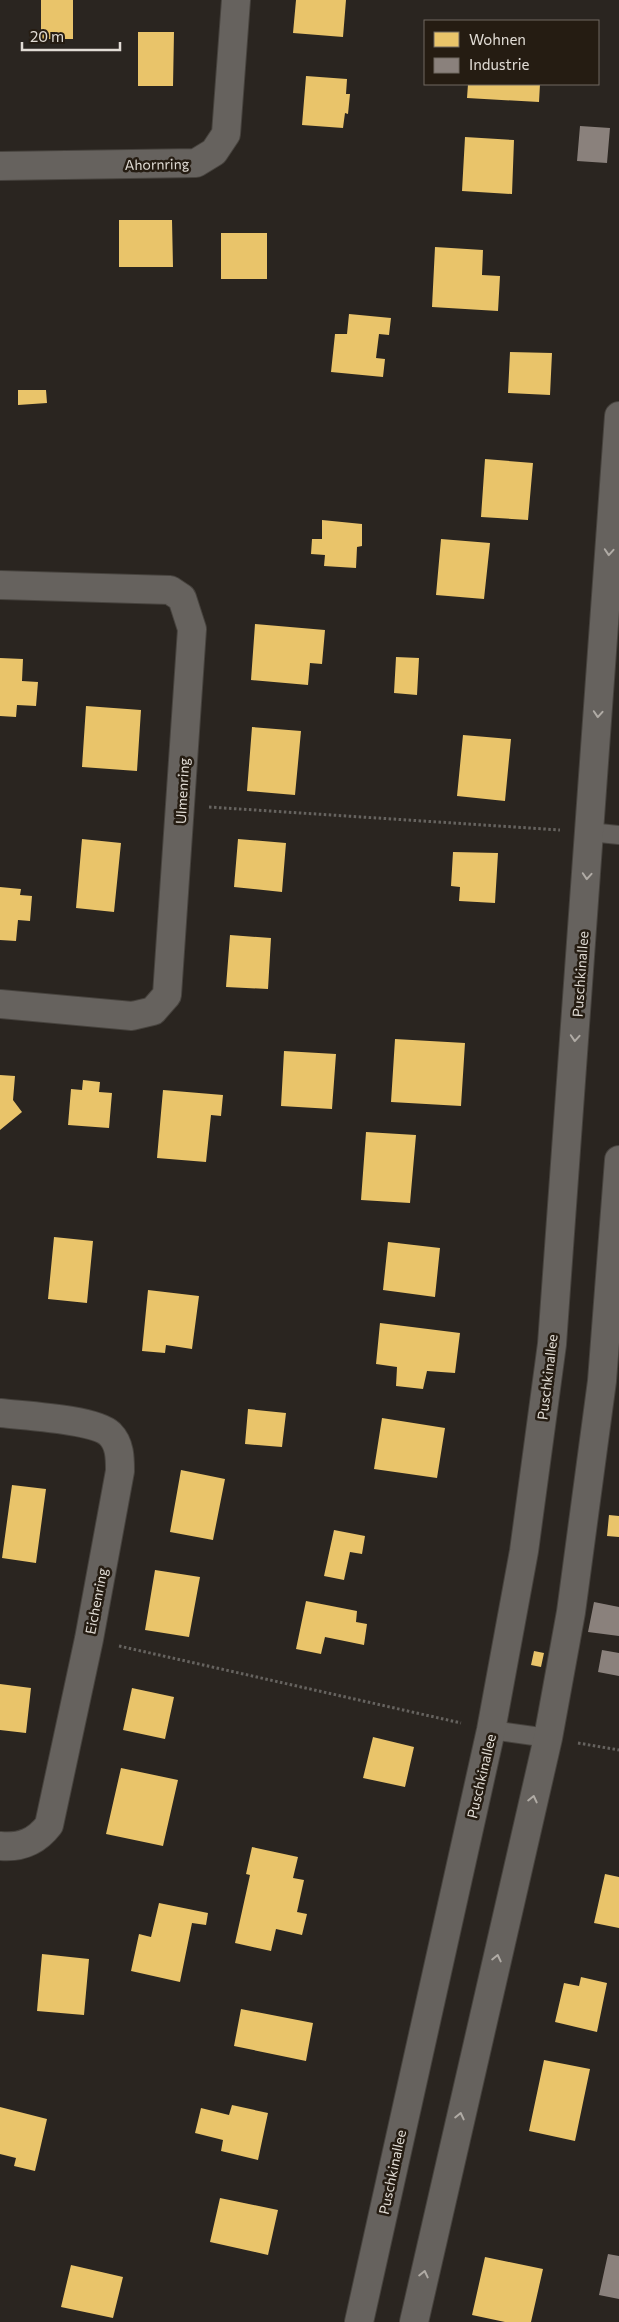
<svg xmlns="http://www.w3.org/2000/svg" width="619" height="2322" font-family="Commissioner,sans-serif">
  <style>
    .homes { fill: #e9c46a }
    .industry { fill: #8a817c }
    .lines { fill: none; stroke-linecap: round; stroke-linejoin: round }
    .service-casing { stroke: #47433e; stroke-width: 20 }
    .minor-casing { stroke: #47433e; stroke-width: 30 }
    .path { stroke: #66635f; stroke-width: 3; stroke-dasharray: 2.5 2.5; stroke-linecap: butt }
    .service { stroke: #66625e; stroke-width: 18 }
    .minor { stroke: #66625e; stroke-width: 28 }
    .oneway { stroke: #b0aba5 }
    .labels { text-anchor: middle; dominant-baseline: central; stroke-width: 5; stroke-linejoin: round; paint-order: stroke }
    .street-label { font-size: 14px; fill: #e1dcd5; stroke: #251c12 }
  </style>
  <rect width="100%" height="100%" fill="#2a2520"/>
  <!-- homes -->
  <path class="homes" d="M41 0H73V39H41Z
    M296 0H346L343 37 293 33Z
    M138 32H174L173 86H138Z
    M306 76 347 79 346 94H350L348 114 345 113 343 128 302 125Z
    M468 84H540L539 102 467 98Z
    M465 137 514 140 512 194 462 191Z
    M119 220H172L173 267H119Z
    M221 233H267V279H221Z
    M435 247 483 250 482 275 500 276 498 311 432 307Z
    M349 314 391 318 389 335 379 334 376 358 385 359 383 377 331 372 335 334H347Z
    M510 352 552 353 550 395 508 393Z
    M18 390H46L47 403 18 405Z
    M485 459 533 463 528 520 481 517Z
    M322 520 362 524V546L357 547 356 568 324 566 325 555 311 554 312 539H322Z
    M441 539 490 543 484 599 436 595Z
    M255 624 325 630 322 664 310 663 308 685 251 680Z
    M396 657 419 658 417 695 394 693Z
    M0 658 23 659 22 681 38 682 36 706 17 705 16 717 0 716Z
    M86 706 141 710 137 771 82 767Z
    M252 727 301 731 295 795 247 791Z
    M463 735 511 739 505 801 457 796Z
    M82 839 121 843 114 912 76 908Z
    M238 839 286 843 282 892 234 887Z
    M453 852 498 853 495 903 459 901 460 887 451 886Z
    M0 887 21 889 20 895 32 896 30 921 18 920 16 941 0 940Z
    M230 935 271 938 268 989 226 987Z
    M395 1039 465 1043 461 1106 391 1102Z
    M284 1051 336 1054 332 1109 281 1106Z
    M0 1075 15 1076 13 1100 22 1112 0 1130Z
    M83 1080 100 1082 99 1092 112 1093 109 1128 68 1125 71 1089 82 1090Z
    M163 1090 223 1095 221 1116 211 1115 206 1162 157 1158Z
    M366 1132 416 1135 410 1203 361 1200Z
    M54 1237 93 1241 87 1303 48 1299Z
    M388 1242 440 1248 435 1297 383 1290Z
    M148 1290 199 1296 192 1349 166 1345 165 1353 142 1351Z
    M380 1323 460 1333 455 1373 427 1371 423 1389 396 1386 397 1367 376 1364Z
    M248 1409 286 1413 282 1447 245 1444Z
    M382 1418 445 1428 437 1478 374 1469Z
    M181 1470 225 1479 213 1540 170 1532Z
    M12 1485 46 1489 36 1563 2 1558Z
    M609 1515 619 1516V1537L607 1536Z
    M334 1530 365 1536 362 1554 350 1552 344 1580 324 1576Z
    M155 1570 200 1577 189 1637 145 1630Z
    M306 1601 357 1611 356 1622 367 1624 364 1645 325 1637 321 1654 296 1649Z
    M534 1651 544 1653 541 1667 531 1665Z
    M0 1684 31 1688 26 1733 0 1730Z
    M132 1688 174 1697 165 1739 123 1730Z
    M373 1737 414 1747 405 1787 363 1778Z
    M121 1768 178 1780 163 1846 106 1834Z
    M252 1847 298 1857 293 1878 304 1880 297 1912 307 1914 302 1935 276 1929 271 1951 235 1943 250 1875 246 1874Z
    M605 1874 619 1877V1928L594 1923Z
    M159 1903 208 1913 206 1925 192 1923 180 1982 131 1971 139 1934 151 1937Z
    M42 1954 89 1959 84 2015 37 2011Z
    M581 1977 607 1983 597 2032 555 2022 564 1983 579 1986Z
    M241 2009 313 2023 306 2061 234 2046Z
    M544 2060 590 2069 575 2141 529 2131Z
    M232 2105 268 2113 258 2160 221 2151 223 2140 195 2133 201 2108 229 2115Z
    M0 2107 47 2119 35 2171 14 2166 16 2158 0 2154Z
    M220 2198 278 2210 268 2255 210 2242Z
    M485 2257 543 2269 531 2322H505L472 2315Z
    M71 2265 123 2277 113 2318 61 2307Z"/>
  <!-- industry -->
  <path class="industry" d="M580 126 610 128 607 163 577 161Z
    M594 1602 619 1607V1636L588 1632Z
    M602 1650 619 1653V1676L598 1672Z
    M608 2254 619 2256V2299L599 2295Z"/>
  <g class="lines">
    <!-- service casing -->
    <g class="service-casing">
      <path id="service" d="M590 832 619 835
        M491 1730 548 1738"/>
    </g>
    <!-- minor casing -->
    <g class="minor-casing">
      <path id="minor" d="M0 166 196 163 214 152 226 134 236 0
        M0 585 170 590 182 598 192 629 167 995 153 1011 132 1016 0 1004
        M0 1413C25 1416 94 1419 110 1434 120 1444 120 1458 120 1471L89 1639 49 1825C36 1842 21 1848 0 1846
        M359 2322 491 1730 524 1551 552 1344 619 416
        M414 2322 548 1738 571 1612 602 1381 619 1160"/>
    </g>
    <!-- path -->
    <path class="path" d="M209 807 560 830
      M119 1646 461 1723
      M578 1743 619 1750"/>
    <!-- service -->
    <use href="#service" class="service"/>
    <!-- minor -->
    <use href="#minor" class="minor"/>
  </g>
  <!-- one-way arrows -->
  <defs><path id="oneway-chevron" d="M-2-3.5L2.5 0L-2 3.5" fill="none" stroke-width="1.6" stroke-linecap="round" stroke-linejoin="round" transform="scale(1.25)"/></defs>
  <g class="oneway">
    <use href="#oneway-chevron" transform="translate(609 552) rotate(94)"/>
    <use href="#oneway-chevron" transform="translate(598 714) rotate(94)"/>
    <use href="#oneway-chevron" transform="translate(587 876) rotate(94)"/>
    <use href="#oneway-chevron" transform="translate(575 1038) rotate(94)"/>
    <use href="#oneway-chevron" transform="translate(533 1799) rotate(-77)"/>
    <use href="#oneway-chevron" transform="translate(497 1958) rotate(-77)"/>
    <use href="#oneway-chevron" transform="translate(460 2116) rotate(-77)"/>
    <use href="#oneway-chevron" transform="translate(424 2274) rotate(-77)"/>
  </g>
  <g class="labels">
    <!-- street labels -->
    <g class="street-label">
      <text transform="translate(157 164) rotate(-1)">Ahornring</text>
      <text transform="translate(182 791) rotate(-87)">Ulmenring</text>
      <text transform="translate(580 974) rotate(-86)">Puschkinallee</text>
      <text transform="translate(547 1377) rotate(-83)">Puschkinallee</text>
      <text transform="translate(96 1601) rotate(-79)">Eichenring</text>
      <text transform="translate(481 1776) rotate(-77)">Puschkinallee</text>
      <text transform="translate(392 2172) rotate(-78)">Puschkinallee</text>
    </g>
  </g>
  <!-- legend -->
  <rect x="424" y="20" width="175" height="65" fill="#251c12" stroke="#706960"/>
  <rect x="434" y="32" width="25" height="15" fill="#e9c46a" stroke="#706960"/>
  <text x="469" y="45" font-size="15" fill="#e1dcd5">Wohnen</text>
  <rect x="434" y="58" width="25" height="15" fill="#8a817c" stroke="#706960"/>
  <text x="469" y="70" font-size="15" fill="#e1dcd5">Industrie</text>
  <!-- scale -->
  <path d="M22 42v8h98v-8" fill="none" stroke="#e1dcd5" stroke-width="2.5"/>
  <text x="30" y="42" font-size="15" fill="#e1dcd5" stroke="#251c12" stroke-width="4" paint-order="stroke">20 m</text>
</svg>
